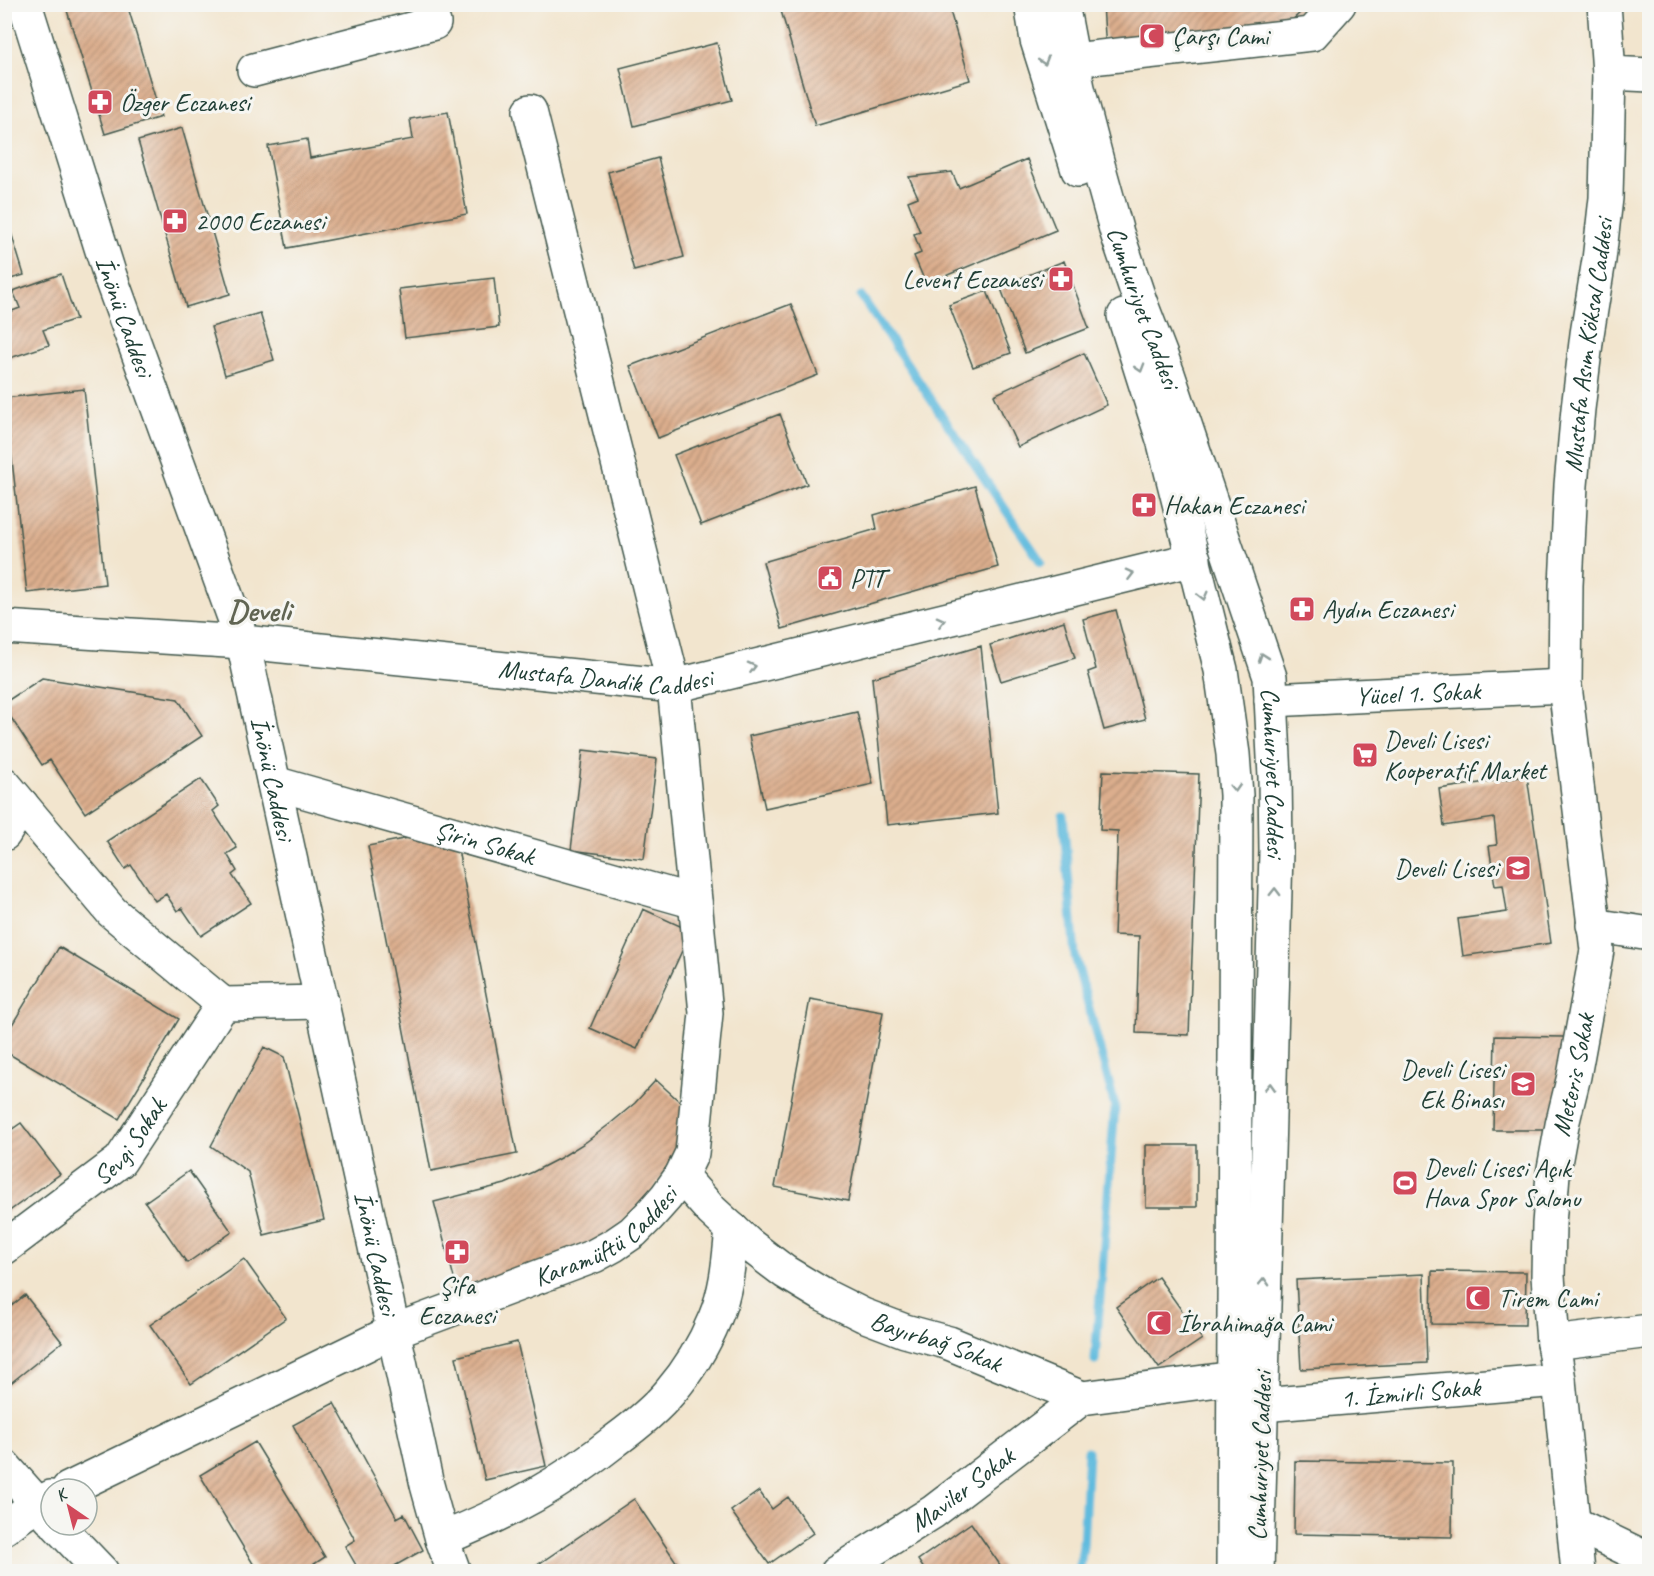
<svg xmlns="http://www.w3.org/2000/svg" width="1654" height="1576" font-family="Caveat,sans-serif">
  <style>
    .lines { fill: none; stroke-linecap: round; stroke-linejoin: round }
    .stream { stroke: #60bbde; stroke-width: 9 }
    .building { fill: url(#building-hatch) }
    .minor-casing { stroke: #3f564b; stroke-width: 36 }
    .major-casing { stroke: #3f564b; stroke-width: 36 }
    .minor { stroke: #fff; stroke-width: 33 }
    .major { stroke: #fff; stroke-width: 33 }
    .oneway { stroke: #8f9e9a }
    .labels { text-anchor: middle; dominant-baseline: central; stroke-width: 6; stroke-linejoin: round; paint-order: stroke }
    .poi-label { font-size: 26px; fill: #1f3d34; stroke: #f6f6f2; text-anchor: start }
    .street-label { font-size: 26px; fill: #1f3d34; stroke: #f6f6f2 }
    .district-label { font-size: 32px; font-weight: bold; fill: #616553; stroke: #f6f6f2 }
  </style>
  <defs>
    <pattern id="building-hatch" width="6" height="6" patternUnits="userSpaceOnUse" patternTransform="scale(1.5)"><rect width="6" height="6" fill="#dcae8d"/><path d="M-1 1l2-2M0 6l6-6M5 7l2-2" fill="none" stroke="#b28f74"/></pattern>
  </defs>
  <rect width="100%" height="100%" fill="#f6f6f2"/>
  <filter id="ink" filterUnits="userSpaceOnUse"><feTurbulence type="fractalNoise" baseFrequency=".0167" numOctaves="2"/><feDisplacementMap in="SourceGraphic" scale="12" xChannelSelector="R" yChannelSelector="G"/><feConvolveMatrix kernelMatrix="1 2 1 2 8 2 1 2 1" color-interpolation-filters="sRGB"/></filter>
  <filter id="wash" filterUnits="userSpaceOnUse"><feTurbulence type="fractalNoise" baseFrequency=".008" numOctaves="4" result="noise"/><feDisplacementMap in="SourceGraphic" scale="24" xChannelSelector="R" yChannelSelector="G"/><feGaussianBlur stdDeviation="1.35" result="paint"/><feColorMatrix in="noise" values="0 0 0 0 0 0 0 0 0 0 0 0 0 0 0 0 0 1.4 0 .05"/><feComposite in="paint" operator="in"/></filter>
  <g filter="url(#wash)">
    <rect width="100%" height="100%" fill="#f2e5ce"/>
    <g class="lines">
      <!-- stream -->
      <path class="stream" d="M861 296 1041 562
        M1063 816 1075 956 1115 1106 1095 1360
        M1079 1572 1083 1546 1088 1451"/>
    </g>
    <g id="blocks">
      <!-- building -->
      <path class="building" d="M65 4H127L161 117 105 134Z
        M779 4H948L970 80 815 126Z
        M1103 4H1310L1291 21 1106 51Z
        M717 43 732 100 634 126 620 68Z
        M448 112 467 214 287 248 268 146 307 139 310 158 413 139 410 119Z
        M182 128 230 294 186 307 138 141Z
        M658 158 684 257 634 271 608 172Z
        M1027 159 1056 230 926 284 914 256 921 253 914 234 920 232 908 201 918 197 909 177 952 172 959 188Z
        M4 216H6L24 275 4 281Z
        M1064 261 1089 328 1025 353 1000 286Z
        M61 274 76 319 43 330 49 345 4 360V314L20 308 13 291Z
        M494 278 499 327 405 338 399 289Z
        M987 291 1011 353 973 367 949 305Z
        M791 304 818 375 658 438 630 366Z
        M260 313 274 360 225 375 211 327Z
        M1084 353 1107 405 1018 447 994 395Z
        M84 389 105 584 27 593 5 398Z
        M780 414 807 484 701 525 674 455Z
        M975 486 998 567 782 629 763 562 877 529 874 515Z
        M1116 610 1145 719 1104 730 1088 672 1096 669 1083 619Z
        M1064 621 1075 658 1001 681 990 645Z
        M981 646 998 813 887 825 872 678Z
        M42 678 178 699 202 736 85 813 50 760 42 765 4 707V703Z
        M857 712 873 784 765 808 749 736Z
        M583 750 657 759 644 859 571 850Z
        M1103 771 1199 774 1189 1035 1136 1033 1139 936 1114 935 1118 831 1100 830Z
        M1527 776 1551 943 1463 956 1458 919 1507 912 1503 885 1495 886 1489 846 1497 845 1494 818 1444 826 1439 789Z
        M201 779 219 806 213 811 237 848 227 854 237 871 232 875 251 903 201 936 182 908 177 911 166 894 155 901 131 865 125 869 107 841Z
        M454 829 517 1154 431 1171 368 846Z
        M643 909 691 931 637 1049 590 1028Z
        M59 947 179 1019 119 1119 4 1051V1038Z
        M810 999 883 1012 848 1201 775 1187Z
        M1495 1036 1564 1037 1563 1094 1545 1130H1493Z
        M264 1047 284 1057 324 1220 264 1235 248 1172 211 1146Z
        M656 1080 690 1111 681 1141 667 1170 649 1196 606 1238 458 1293 434 1202 505 1184 533 1172 560 1158 586 1142 611 1123 635 1103Z
        M21 1123 60 1174 4 1215V1135Z
        M1146 1145H1197V1207H1146Z
        M189 1171 232 1232 187 1263 145 1202Z
        M244 1259 286 1318 191 1384 150 1325Z
        M1432 1271 1526 1272 1525 1325 1431 1324Z
        M1424 1274 1427 1363 1301 1369 1296 1280Z
        M1158 1277 1202 1339 1159 1368 1116 1307Z
        M25 1295 62 1342 7 1386 4 1383V1312Z
        M517 1342 546 1466 485 1480 456 1357Z
        M334 1403 397 1518 404 1514 423 1550 384 1572H360L345 1546 355 1540 293 1425Z
        M255 1442 325 1557 302 1572H258L200 1475Z
        M1295 1461 1453 1463 1452 1537 1294 1534Z
        M759 1491 772 1509 788 1497 813 1533 769 1564 731 1511Z
        M634 1499 683 1572H527Z
        M971 1523 1005 1572H926L918 1560Z"/>
    </g>
  </g>
  <g filter="url(#ink)">
    <use href="#blocks" fill-opacity="0" stroke="#3f564b" stroke-width="1.5"/>
    <g class="lines">
      <!-- minor casing -->
      <g class="minor-casing">
        <g id="minor">
          <path id="s1" d="M25 4 110 276 243 642 427 1485 442 1539 454 1572"/>
          <path d="M1073 60 1312 34 1339 4"/>
          <path d="M254 70 434 23 426 4"/>
          <path d="M1609 73 1650 75"/>
          <path id="s2" d="M4 627 243 642 674 686 1194 559"/>
          <path id="s3" d="M1271 700 1565 686"/>
          <path id="s4" d="M274 783 695 902"/>
          <path d="M4 784 112 912 223 1004 322 1002"/>
          <path d="M4 834 22 805"/>
          <path d="M1593 925 1650 934"/>
          <path id="s5" d="M681 1176 712 1211 747 1243 785 1272 823 1295 863 1315 905 1331 949 1343 1082 1398 1234 1378"/>
          <path id="s6" d="M4 1248 120 1161 223 1004"/>
          <path d="M1553 1343 1650 1331"/>
          <path id="s7" d="M1261 1405 1559 1380"/>
          <path d="M4 1466 51 1519"/>
          <path id="s8" d="M68 1489 394 1331 594 1256 614 1245 633 1232 649 1216 666 1197 681 1176 692 1153 706 1013 674 686 530 111"/>
          <path d="M1573 1523 1650 1560"/>
          <path d="M57 1525 102 1572"/>
          <path d="M4 1528 37 1504 51 1497"/>
          <path d="M442 1539C507 1513 561 1484 616 1440 635 1426 655 1410 670 1392 689 1370 704 1345 715 1318 727 1290 729 1259 732 1229"/>
          <path id="s9" d="M837 1572 933 1512 1082 1398"/>
          <path id="s10" d="M1578 1572 1559 1380 1553 1343 1548 1276 1549 1224 1553 1174 1562 1125 1574 1076 1597 950 1565 686 1566 585 1571 485 1578 409 1587 334 1599 260 1606 198 1609 73 1604 4"/>
        </g>
      </g>
      <!-- major casing -->
      <g class="major-casing">
        <g id="major">
          <path d="M1031 4 1037 40 1078 170"/>
          <path id="s11" d="M1062 4 1078 88 1097 161 1117 233 1141 304 1168 374 1270 677 1275 777 1276 851 1257 1572"/>
          <path d="M1124 316 1164 443 1221 670 1233 754 1236 795 1233 1572"/>
        </g>
      </g>
      <!-- minor -->
      <use href="#minor" class="minor"/>
      <!-- major -->
      <use href="#major" class="major"/>
    </g>
    <!-- one-way arrows -->
    <defs><path id="oneway-chevron" d="M-2-3.5L2.5 0L-2 3.5" fill="none" stroke-width="1.6" stroke-linecap="round" stroke-linejoin="round" transform="scale(1.5)"/></defs>
    <g class="oneway">
      <use href="#oneway-chevron" transform="translate(1044 61) rotate(73)"/>
      <use href="#oneway-chevron" transform="translate(1140 368) rotate(73)"/>
      <use href="#oneway-chevron" transform="translate(1130 574) rotate(-14)"/>
      <use href="#oneway-chevron" transform="translate(1203 596) rotate(76)"/>
      <use href="#oneway-chevron" transform="translate(941 621) rotate(-14)"/>
      <use href="#oneway-chevron" transform="translate(1263 657) rotate(-109)"/>
      <use href="#oneway-chevron" transform="translate(752 667) rotate(-14)"/>
      <use href="#oneway-chevron" transform="translate(1235 788) rotate(87)"/>
      <use href="#oneway-chevron" transform="translate(1275 892) rotate(-89)"/>
      <use href="#oneway-chevron" transform="translate(1270 1087) rotate(-88)"/>
      <use href="#oneway-chevron" transform="translate(1264 1282) rotate(-88)"/>
    </g>
  </g>
  <!-- icons -->
  <defs>
    <g id="mosque-square" transform="scale(1.35)"><rect x="-9" y="-9" width="18" height="18" rx="4" fill="#d1495b" stroke="#f6f6f2"/><path d="M3.5-4.9A6 6 0 1 0 3.5 4.9A5 5 0 1 1 3.5-4.9Z" fill="#fff"/></g>
    <g id="pharmacy-square" transform="scale(1.35)"><rect x="-9" y="-9" width="18" height="18" rx="4" fill="#d1495b" stroke="#f6f6f2"/><path d="M-2-6h4v4h4v4h-4v4h-4v-4h-4v-4h4Z" fill="#fff"/></g>
    <g id="civic-square" transform="scale(1.35)"><rect x="-9" y="-9" width="18" height="18" rx="4" fill="#d1495b" stroke="#f6f6f2"/><path d="M-.6-6.5H3V-4.5H.6V-3L4-1V1h2V6H-6V1h2V-1L-.6-3ZM-1.2 2.5V6h2.4V2.5Z" fill="#fff"/></g>
    <g id="supermarket-square" transform="scale(1.35)"><rect x="-9" y="-9" width="18" height="18" rx="4" fill="#d1495b" stroke="#f6f6f2"/><path d="M-6-5.5h2.5l.6 2H6L4.5 2H-2.5L-4.4-4H-6ZM-1.5 3.2a1.3 1.3 0 1 0 .1 0ZM3 3.2a1.3 1.3 0 1 0 .1 0Z" fill="#fff"/></g>
    <g id="school-square" transform="scale(1.35)"><rect x="-9" y="-9" width="18" height="18" rx="4" fill="#d1495b" stroke="#f6f6f2"/><path d="M0-5L7-2L0 1L-7-2ZM-4 1L0 2.5L4 1V4Q0 6-4 4Z" fill="#fff"/></g>
    <g id="stadium-square" transform="scale(1.35)"><rect x="-9" y="-9" width="18" height="18" rx="4" fill="#d1495b" stroke="#f6f6f2"/><path d="M0-5a6.5 5 0 1 0 0 10a6.5 5 0 1 0 0-10ZM-3.5-1.8h7v3.6h-7Z" fill="#fff"/></g>
  </defs>
  <g fill-rule="evenodd">
    <use href="#mosque-square" x="1152" y="36"/>
    <use href="#pharmacy-square" x="100" y="102"/>
    <use href="#pharmacy-square" x="175" y="221"/>
    <use href="#pharmacy-square" x="1061" y="279"/>
    <use href="#pharmacy-square" x="1144" y="505"/>
    <use href="#civic-square" x="830" y="578"/>
    <use href="#pharmacy-square" x="1302" y="609"/>
    <use href="#supermarket-square" x="1365" y="755"/>
    <use href="#school-square" x="1518" y="868"/>
    <use href="#school-square" x="1523" y="1084"/>
    <use href="#stadium-square" x="1405" y="1183"/>
    <use href="#pharmacy-square" x="457" y="1252"/>
    <use href="#mosque-square" x="1478" y="1298"/>
    <use href="#mosque-square" x="1159" y="1323"/>
  </g>
  <g class="labels">
    <!-- poi labels -->
    <g class="poi-label">
      <text x="1172" y="36">Çarşı Cami</text>
      <text x="120" y="102">Özger Eczanesi</text>
      <text x="195" y="221">2000 Eczanesi</text>
      <text x="1042" y="279" text-anchor="end">Levent Eczanesi</text>
      <text x="1164" y="505">Hakan Eczanesi</text>
      <text x="850" y="578">PTT</text>
      <text x="1322" y="609">Aydın Eczanesi</text>
      <text x="1384" y="740">Develi Lisesi<tspan x="1384" dy="30">Kooperatif Market</tspan></text>
      <text x="1498" y="868" text-anchor="end">Develi Lisesi</text>
      <text x="1504" y="1069" text-anchor="end">Develi Lisesi<tspan x="1504" dy="30">Ek Binası</tspan></text>
      <text x="1424" y="1168">Develi Lisesi Açık<tspan x="1424" dy="30">Hava Spor Salonu</tspan></text>
      <text x="457" y="1285" text-anchor="middle">Şifa<tspan x="457" dy="30">Eczanesi</tspan></text>
      <text x="1498" y="1298">Tirem Cami</text>
      <text x="1178" y="1323">İbrahimağa Cami</text>
    </g>
    <!-- street labels -->
    <g class="street-label">
      <text stroke="none"><textPath href="#s11" startOffset="315">Cumhuriyet Caddesi</textPath></text>
      <text stroke="none"><textPath href="#s1" startOffset="328">İnönü Caddesi</textPath></text>
      <text stroke="none"><textPath href="#s10" startOffset="1236">Mustafa Asım Köksal Caddesi</textPath></text>
      <text stroke="none"><textPath href="#s2" startOffset="604">Mustafa Dandik Caddesi</textPath></text>
      <text stroke="none"><textPath href="#s3" startOffset="147">Yücel 1. Sokak</textPath></text>
      <text stroke="none"><textPath href="#s11" startOffset="801">Cumhuriyet Caddesi</textPath></text>
      <text stroke="none"><textPath href="#s1" startOffset="814">İnönü Caddesi</textPath></text>
      <text stroke="none"><textPath href="#s4" startOffset="219">Şirin Sokak</textPath></text>
      <text stroke="none"><textPath href="#s10" startOffset="501">Meteris Sokak</textPath></text>
      <text stroke="none"><textPath href="#s6" startOffset="166">Sevgi Sokak</textPath></text>
      <text stroke="none"><textPath href="#s8" startOffset="596">Karamüftü Caddesi</textPath></text>
      <text stroke="none"><textPath href="#s1" startOffset="1300">İnönü Caddesi</textPath></text>
      <text stroke="none"><textPath href="#s5" startOffset="309">Bayırbağ Sokak</textPath></text>
      <text stroke="none"><textPath href="#s7" startOffset="150">1. İzmirli Sokak</textPath></text>
      <text transform="translate(1260 1456) rotate(-88)">Cumhuriyet Caddesi</text>
      <text stroke="none"><textPath href="#s9" startOffset="150">Maviler Sokak</textPath></text>
    </g>
    <!-- district labels -->
    <g class="district-label">
      <text x="259" y="610">Develi</text>
    </g>
  </g>
  <!-- margin -->
  <rect width="1654" height="1576" fill="none" stroke="#f6f6f2" stroke-width="24"/>
  <!-- north arrow -->
  <g transform="translate(69 1507) rotate(325)"><circle r="28" fill="#f6f6f2" stroke="#a0aca6" stroke-width="1.5"/>
  <path d="M0-4.5L10 22L0 15L-10 22Z" fill="#d1495b"/>
  <text y="-9" font-size="16" font-weight="bold" text-anchor="middle" fill="#1f3d34">K</text>
  </g>
</svg>
